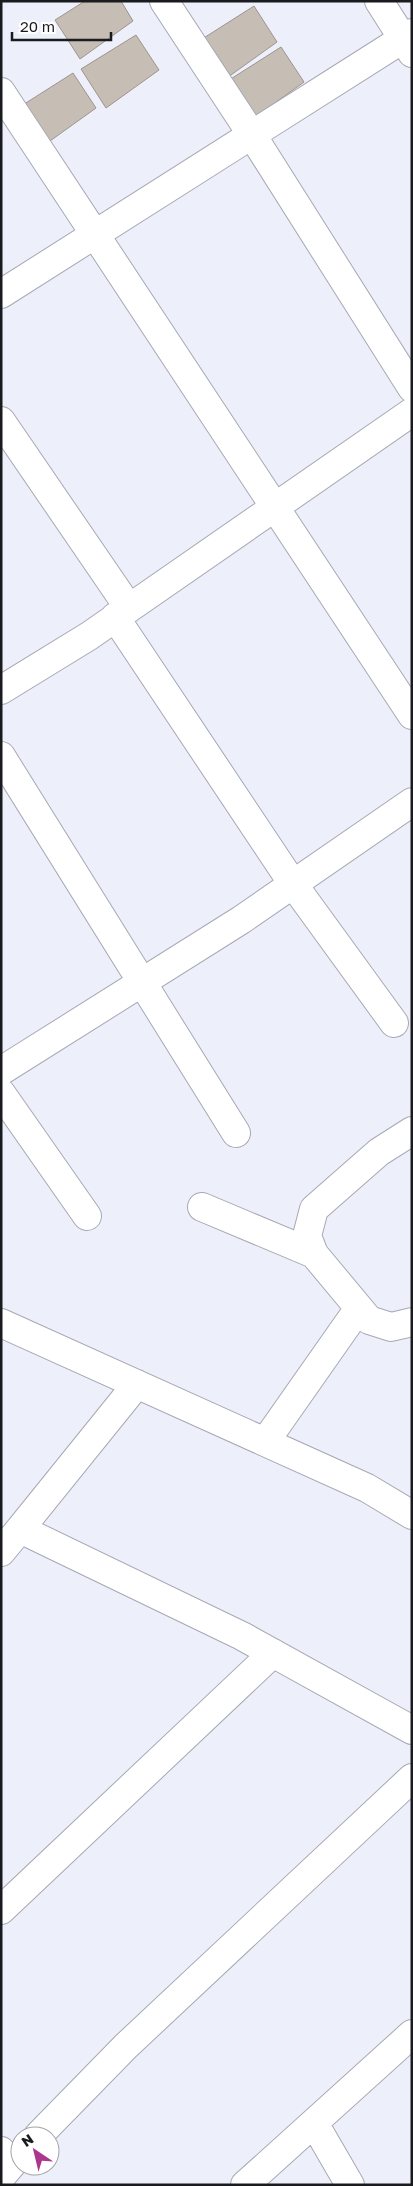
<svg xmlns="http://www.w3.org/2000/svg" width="413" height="2186" font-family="'Golos Text',sans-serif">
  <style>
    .building { fill: #c6bdb5; stroke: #9d948d }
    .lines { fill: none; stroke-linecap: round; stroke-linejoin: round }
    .minor-casing { stroke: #a6a9b3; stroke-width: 30 }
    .minor { stroke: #fff; stroke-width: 28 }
  </style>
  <rect width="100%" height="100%" fill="#edf0fb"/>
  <!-- building -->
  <path class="building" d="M85 1H121L133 21 80 59 55 20Z
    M254 6 277 42 224 80 199 41Z
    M136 35 159 70 106 108 81 69Z
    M281 47 304 82 251 120 226 82Z
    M73 73 96 108 43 146 18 108Z"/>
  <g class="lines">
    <!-- minor casing -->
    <g class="minor-casing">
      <path id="minor" d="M164 1 252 135 412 388
        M379 1 412 53
        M1 92 412 715
        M1 294 412 33
        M1 421 129 608
        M115 617 293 884 394 1023
        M1 690 89 636 412 412
        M1 756 236 1133
        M1 1071 241 920 412 802
        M1 1093 87 1216
        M412 1131 379 1152 314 1209 307 1236 314 1254 369 1320 391 1327 412 1322
        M202 1207 314 1254
        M1 1323 367 1488 412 1515
        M137 1384 20 1529 242 1636 412 1730
        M265 1442 359 1308
        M1 1552 20 1529
        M1 1910 273 1653
        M314 2123 350 2185
        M38 2136 126 2046 412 1778
        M1 2151 12 2164 1 2177
        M245 2185 412 2034"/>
    </g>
    <!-- minor -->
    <use href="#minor" class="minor"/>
  </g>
  <!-- border -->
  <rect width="413" height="2186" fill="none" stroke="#1a1b1f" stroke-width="5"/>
  <!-- north arrow -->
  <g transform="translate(35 2151) rotate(325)"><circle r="24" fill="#ffffff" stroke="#a3a4a5"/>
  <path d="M0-4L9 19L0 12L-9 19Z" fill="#ac368d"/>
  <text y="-8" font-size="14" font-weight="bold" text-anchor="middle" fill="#1a1b1f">N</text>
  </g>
  <!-- scale -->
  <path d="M12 32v8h99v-8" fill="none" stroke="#1a1b1f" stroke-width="2.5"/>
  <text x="20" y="32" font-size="15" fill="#1a1b1f" stroke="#ffffff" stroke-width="4" paint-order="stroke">20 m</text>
</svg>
